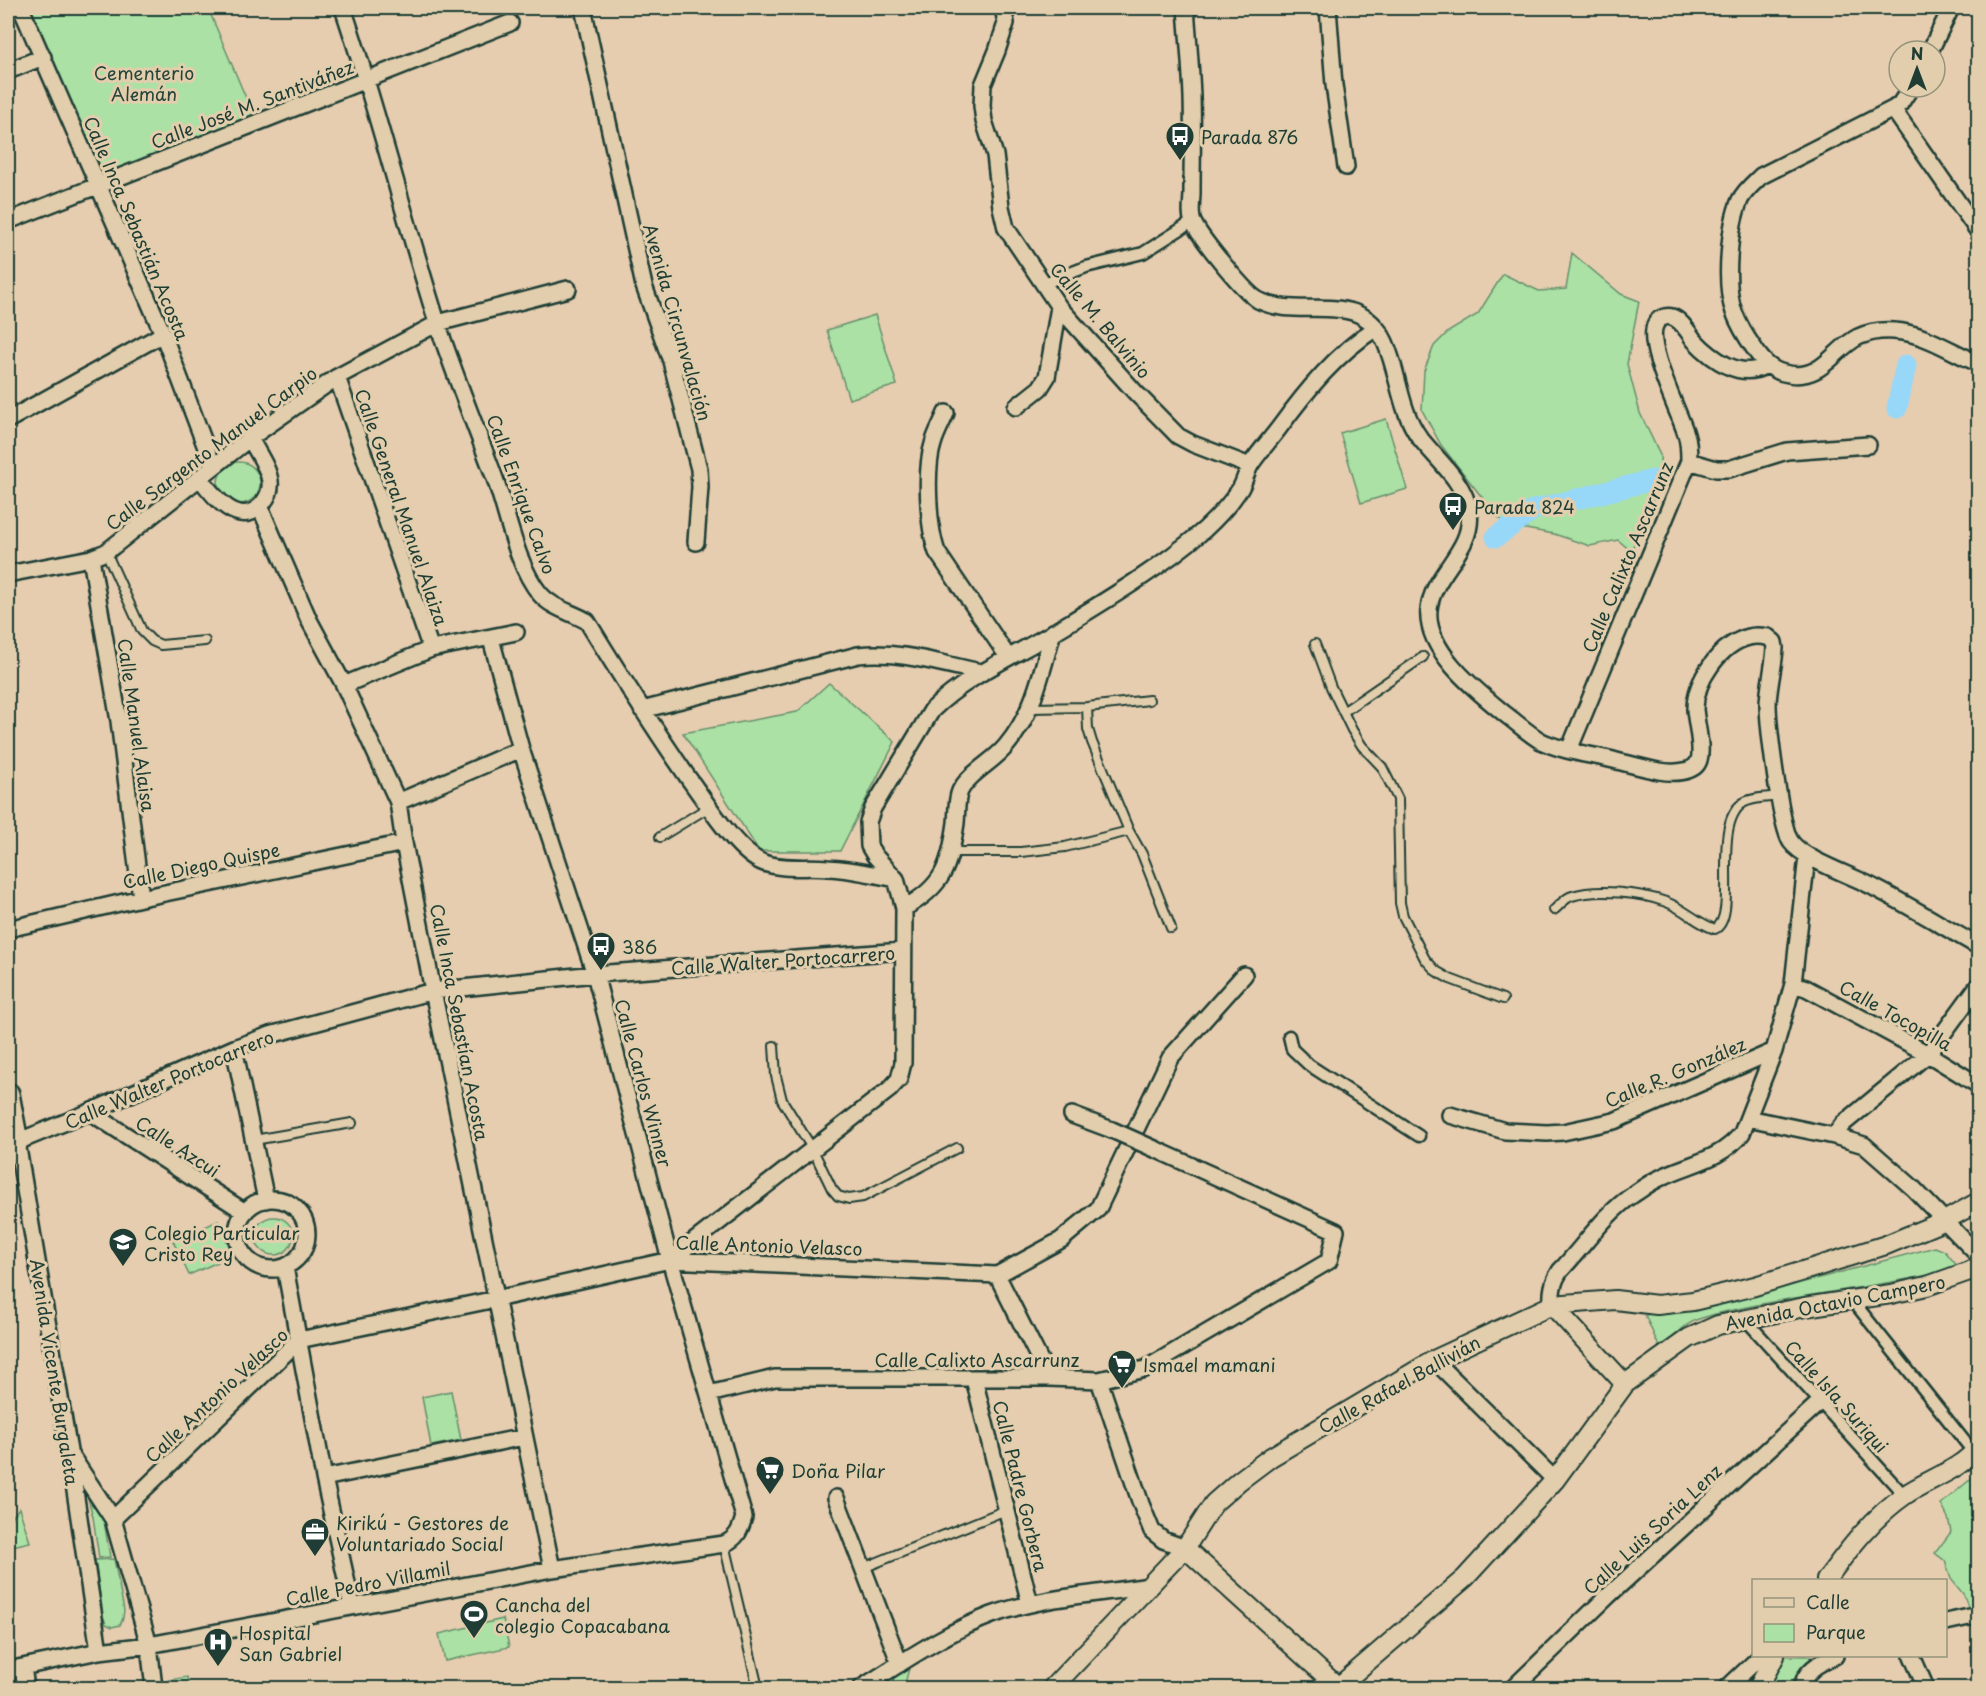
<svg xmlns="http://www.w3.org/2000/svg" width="1986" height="1696" font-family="'Playpen Sans',sans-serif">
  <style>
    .green { fill: #abe1a4; stroke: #658f6c; stroke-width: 1.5 }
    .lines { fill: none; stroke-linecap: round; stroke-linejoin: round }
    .canal { stroke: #97d7f8; stroke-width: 21 }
    .service-casing { stroke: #1f3d34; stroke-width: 12 }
    .pedestrian-casing { stroke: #1f3d34; stroke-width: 15 }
    .minor-casing { stroke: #1f3d34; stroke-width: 20 }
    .tertiary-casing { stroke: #1f3d34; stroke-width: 22 }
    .secondary-casing { stroke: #1f3d34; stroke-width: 26 }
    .service { stroke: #e2ceac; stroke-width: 8 }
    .pedestrian { stroke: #e2ceac; stroke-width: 10 }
    .minor { stroke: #e2ceac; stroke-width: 15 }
    .tertiary { stroke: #e2ceac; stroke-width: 18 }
    .secondary { stroke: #e2ceac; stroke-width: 21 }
    .minor-bridge-casing { stroke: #1f3d34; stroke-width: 20; stroke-linecap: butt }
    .minor-bridge { stroke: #e2ceac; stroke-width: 15 }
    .labels { text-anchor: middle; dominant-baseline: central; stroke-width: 6; stroke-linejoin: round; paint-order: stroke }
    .park-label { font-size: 18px; fill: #26453a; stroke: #e2ceac }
    .street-label { font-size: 18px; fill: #1f3d34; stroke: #e2ceac }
    .poi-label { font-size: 18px; fill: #1f3d34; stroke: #e2ceac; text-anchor: start }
  </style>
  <rect width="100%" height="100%" fill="#e7cdb0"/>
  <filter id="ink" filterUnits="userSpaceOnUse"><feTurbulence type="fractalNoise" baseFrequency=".0167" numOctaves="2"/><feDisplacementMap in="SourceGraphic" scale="12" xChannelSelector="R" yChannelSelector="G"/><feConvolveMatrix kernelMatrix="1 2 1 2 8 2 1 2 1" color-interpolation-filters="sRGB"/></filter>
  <g filter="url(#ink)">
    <!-- green -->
    <path class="green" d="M29 8H208L254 117 103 180Z
      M1572 253 1621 294 1639 301 1627 364 1640 413 1660 455 1661 481 1631 551 1618 540 1590 546 1554 534 1508 526 1496 515 1441 445 1422 410 1424 371 1434 346 1448 332 1478 314 1503 274 1539 291 1566 289Z
      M875 315 897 385 849 399 827 330Z
      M1386 419 1407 489 1361 503 1340 433Z
      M218 483a21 21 0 1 1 42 0a21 21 0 1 1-42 0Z
      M829 683 895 742 840 851H759L683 733 797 712Z
      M255 1236a19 19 0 1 1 38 0a19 19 0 1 1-38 0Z
      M218 1221 233 1255 189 1275 173 1241Z
      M1935 1247 1945 1251 1959 1268C1897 1284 1834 1290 1772 1302 1747 1307 1720 1311 1696 1320 1682 1326 1670 1340 1661 1351L1645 1315 1741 1299Z
      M451 1391 461 1440 431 1446 422 1397Z
      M1978 1473V1623L1971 1617 1964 1595 1951 1579 1945 1561 1935 1553 1951 1532 1948 1518 1941 1504Z
      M84 1482 103 1515 110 1557 99 1558 93 1517Z
      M19 1508 30 1542 8 1547V1523Z
      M114 1559 124 1610 123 1618 120 1625 112 1627 106 1624 103 1616 95 1560Z
      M503 1619 509 1647 445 1661 439 1634Z
      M1779 1656H1810L1815 1663 1804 1668 1787 1688H1765Z
      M909 1668 904 1688H877Z
      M187 1677 189 1688H170L169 1680Z"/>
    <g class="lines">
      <!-- canal -->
      <path class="canal" d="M1897 408 1906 365
        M1496 537 1533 510 1653 480"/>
      <!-- service casing -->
      <g class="service-casing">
        <path id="service" d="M106 552 142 631 152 641 161 645 205 641
          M1315 644 1331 687 1352 730 1362 746 1382 767 1398 799 1400 903 1403 916 1425 959 1436 971 1450 979 1503 999
          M1087 707 1088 729 1092 742 1129 831 1142 854 1171 928
          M1031 708 1087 707 1149 700
          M1343 712 1423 657
          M660 837 709 807
          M951 852H1021L1065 847 1129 831
          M1554 910C1560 905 1565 898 1572 896 1597 888 1642 893 1666 902 1683 908 1698 924 1715 929 1740 916 1710 825 1743 803 1752 797 1768 798 1779 796
          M774 1046 776 1076 782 1100 812 1148 832 1189 838 1196 849 1199 863 1197 957 1148
          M254 1140 352 1123
          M724 1544 758 1688
          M863 1568 1006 1510"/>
      </g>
      <!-- pedestrian casing -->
      <g class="pedestrian-casing">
        <path id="pedestrian" d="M1042 284 1086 267 1143 253 1192 222
          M1289 1036 1292 1049 1309 1065 1419 1136
          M1853 1301 1974 1453
          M1745 1319 1904 1495"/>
      </g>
      <!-- minor casing -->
      <g class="minor-casing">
        <path id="minor" d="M21 8 163 334 213 466
          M343 8C378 111 404 218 437 322 454 374 475 425 494 476 508 513 515 563 540 594 552 608 571 612 587 621 620 675 653 727 689 779 706 802 738 854 764 863 784 870 808 866 828 868 851 869 873 874 896 879
          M583 8 644 286 671 361 699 469 700 487 696 542
          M1003 8 1006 23 997 51 983 85 982 106 984 121 995 155 1001 207 1006 228 1059 307 1135 392 1178 436 1193 444 1250 466
          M1186 8C1188 37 1191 67 1192 97 1193 129 1192 161 1192 193 1192 202 1189 216 1194 224 1201 238 1247 296 1260 301 1303 321 1359 287 1385 342 1399 373 1399 410 1420 438 1438 461 1464 481 1469 511 1475 550 1432 573 1429 610 1425 651 1477 691 1505 714 1517 723 1529 734 1541 741 1562 751 1587 754 1609 759 1626 763 1642 768 1659 771 1670 773 1695 774 1699 760 1703 748 1696 723 1695 709 1695 681 1720 644 1749 637 1755 635 1762 636 1768 637L1774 642 1775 648C1774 666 1769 684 1768 703 1768 725 1780 826 1791 842 1804 860 1854 876 1875 888 1910 906 1944 927 1978 946
          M1328 8 1334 85 1346 167
          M1930 51 1951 8
          M8 71 43 57
          M1911 87 1900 104 1893 109 1761 176C1754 183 1745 190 1740 200 1729 226 1724 285 1734 312 1739 325 1746 337 1754 348 1762 361 1772 372 1789 374 1822 380 1833 350 1858 337 1869 332 1882 330 1894 331 1925 333 1951 352 1978 363
          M1893 109 1978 231
          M8 221 510 23
          M337 377 431 649
          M1016 407 1040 388 1047 377 1059 307
          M946 413C942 423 936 433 933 444 925 469 928 527 937 552L1008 657
          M8 420 163 334
          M1689 461 1716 469H1729L1787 451 1868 445
          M200 478C213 496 240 531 263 503 268 497 271 489 270 481 268 466 256 451 250 438
          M260 507 309 620 344 685 398 802 404 843 433 991 552 1569
          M91 558 119 721 141 898
          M8 574 91 558 106 552 250 438 337 377 438 323 568 289
          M344 685 431 649 516 632
          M642 710 858 655C899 650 941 664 981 672
          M1569 750 1689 461C1689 452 1689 442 1686 434 1679 411 1644 344 1656 323 1660 317 1669 314 1676 319 1683 323 1689 333 1694 340 1712 359 1741 381 1766 365
          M398 802 521 749
          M904 908C943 887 950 866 956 823 957 814 956 800 960 791 969 773 993 762 1006 746 1034 713 1041 673 1053 632
          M8 929 141 898 404 843
          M1793 984 1806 988 1928 1054 1978 1085
          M234 1048 266 1200
          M90 1112 245 1212
          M1072 1115 1112 1130
          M1450 1115 1505 1131 1547 1133 1563 1132 1614 1121 1774 1051
          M1748 1118 1834 1136 1864 1145 1913 1188 1978 1255
          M1834 1136 1843 1124 1928 1054 1978 986
          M237 1234a35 35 0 1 1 70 0a35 35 0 1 1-70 0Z
          M670 1260 890 1089 899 1079 903 1063 904 908 896 879 875 856 869 846 868 822 873 808 932 710C967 676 1012 657 1054 632 1105 601 1159 569 1204 530 1217 518 1230 504 1240 489 1245 481 1246 472 1251 464 1259 452 1270 440 1279 428 1306 391 1337 353 1376 328
          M285 1267 324 1478 352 1606
          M997 1275 1049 1378
          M1552 1305C1551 1291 1553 1282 1560 1271 1585 1245 1604 1214 1634 1194 1642 1189 1649 1183 1658 1179 1688 1163 1719 1162 1742 1133L1774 1051 1793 984 1807 856
          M1434 1360 1555 1480
          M974 1379 1030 1604
          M1099 1380 1141 1504 1152 1531 1163 1540 1185 1548
          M709 1394 775 1378H1049L1099 1380 1145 1369 1329 1261 1336 1231 1157 1150
          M72 1457 113 1519 149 1645 154 1688
          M324 1478 524 1437
          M836 1498 900 1664
          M113 1519 299 1340 496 1299 670 1260 997 1275 1061 1240 1098 1209 1170 1058 1244 975
          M1946 1622 1969 1617H1978
          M99 1651 69 1451 17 1142 90 1112 234 1048 270 1035 433 991 595 974 903 951
          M1912 1656 1926 1688
          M23 1667 26 1688
          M8 1670 99 1651 149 1645 552 1569 724 1544C737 1538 740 1531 744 1517L670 1260 595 974 521 749 491 639
          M861 1688C903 1662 946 1632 992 1615 1042 1597 1098 1594 1149 1586
          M1513 1688 1608 1596 1821 1401
          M1727 1688 1761 1656
          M1802 1688C1804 1670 1820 1663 1835 1656"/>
      </g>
      <!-- tertiary casing -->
      <g class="tertiary-casing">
        <path id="tertiary" d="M1552 1305 1625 1384
          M1185 1548 1338 1687 1465 1578 1555 1480 1625 1384 1689 1338 1718 1325 1805 1307 1891 1294 1927 1286 1978 1268
          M1826 1580C1848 1550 1873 1517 1905 1495 1928 1479 1961 1470 1978 1447
          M1052 1688 1185 1548 1214 1503 1239 1481 1271 1457 1434 1360 1552 1305 1615 1300 1657 1305 1693 1301 1755 1286 1886 1245 1946 1220 1978 1202
          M1758 1688 1775 1656"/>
      </g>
      <!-- secondary casing -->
      <g class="secondary-casing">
        <path id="secondary" d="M8 1094 17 1142 8 1146"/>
      </g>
      <!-- service -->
      <use href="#service" class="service"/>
      <!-- pedestrian -->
      <use href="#pedestrian" class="pedestrian"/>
      <!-- minor -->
      <use href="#minor" class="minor"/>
      <!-- tertiary -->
      <use href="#tertiary" class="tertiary"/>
      <!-- secondary -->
      <use href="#secondary" class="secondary"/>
      <!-- minor-bridge casing -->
      <g class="minor-bridge-casing">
        <path id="minor-bridge" d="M1112 1130 1157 1150"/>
      </g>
      <!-- minor-bridge -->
      <use href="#minor-bridge" class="minor-bridge"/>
    </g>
  </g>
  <!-- icons -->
  <defs>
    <g id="bus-pin" transform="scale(1.5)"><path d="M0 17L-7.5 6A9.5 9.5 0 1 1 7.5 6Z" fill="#1f3d34" stroke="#e2ceac"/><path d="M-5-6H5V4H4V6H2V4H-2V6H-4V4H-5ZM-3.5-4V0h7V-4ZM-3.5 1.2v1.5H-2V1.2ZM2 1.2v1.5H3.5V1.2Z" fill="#fff"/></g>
    <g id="school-pin" transform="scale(1.5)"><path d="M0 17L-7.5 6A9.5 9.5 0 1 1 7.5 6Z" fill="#1f3d34" stroke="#e2ceac"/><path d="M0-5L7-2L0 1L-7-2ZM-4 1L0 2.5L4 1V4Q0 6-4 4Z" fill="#fff"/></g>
    <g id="supermarket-pin" transform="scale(1.5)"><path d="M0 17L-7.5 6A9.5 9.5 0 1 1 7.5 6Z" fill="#1f3d34" stroke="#e2ceac"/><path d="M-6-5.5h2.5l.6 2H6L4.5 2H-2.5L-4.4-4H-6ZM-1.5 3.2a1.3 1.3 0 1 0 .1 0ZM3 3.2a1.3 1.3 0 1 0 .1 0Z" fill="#fff"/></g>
    <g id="office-pin" transform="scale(1.5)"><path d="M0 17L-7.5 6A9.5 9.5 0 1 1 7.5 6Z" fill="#1f3d34" stroke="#e2ceac"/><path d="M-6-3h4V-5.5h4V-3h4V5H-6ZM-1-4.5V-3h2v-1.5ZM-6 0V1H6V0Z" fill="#fff"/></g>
    <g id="stadium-pin" transform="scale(1.5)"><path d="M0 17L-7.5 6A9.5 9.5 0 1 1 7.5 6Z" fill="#1f3d34" stroke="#e2ceac"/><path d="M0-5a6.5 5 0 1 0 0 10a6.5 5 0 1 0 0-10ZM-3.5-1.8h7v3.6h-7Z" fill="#fff"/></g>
    <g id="hospital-pin" transform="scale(1.5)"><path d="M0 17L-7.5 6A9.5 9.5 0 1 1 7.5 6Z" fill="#1f3d34" stroke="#e2ceac"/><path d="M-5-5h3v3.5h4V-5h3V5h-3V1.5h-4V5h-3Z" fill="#fff"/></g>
  </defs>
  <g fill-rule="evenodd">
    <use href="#bus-pin" x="1180" y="136"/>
    <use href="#bus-pin" x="1453" y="506"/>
    <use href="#bus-pin" x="601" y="946"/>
    <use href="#school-pin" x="123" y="1242"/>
    <use href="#supermarket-pin" x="1122" y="1364"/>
    <use href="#supermarket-pin" x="770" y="1470"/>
    <use href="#office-pin" x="315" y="1532"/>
    <use href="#stadium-pin" x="474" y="1614"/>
    <use href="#hospital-pin" x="218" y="1642"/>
  </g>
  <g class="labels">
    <!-- park labels -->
    <g class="park-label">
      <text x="144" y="72">Cementerio<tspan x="144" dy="21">Alemán</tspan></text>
    </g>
    <!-- street labels -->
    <g class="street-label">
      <text transform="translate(252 104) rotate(-21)">Calle José M. Santiváñez</text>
      <text transform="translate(137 228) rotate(67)">Calle Inca Sebastián Acosta</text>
      <text transform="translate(1101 320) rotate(50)">Calle M. Balvinio</text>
      <text transform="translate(678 322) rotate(74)">Avenida Circunvalación</text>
      <text transform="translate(211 448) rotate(-37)">Calle Sargento Manuel Carpio</text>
      <text transform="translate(522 494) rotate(70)">Calle Enrique Calvo</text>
      <text transform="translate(402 507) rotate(71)">Calle General Manuel Alaiza</text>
      <text transform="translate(1627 557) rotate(-67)">Calle Calixto Ascarrunz</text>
      <text transform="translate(137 725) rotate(82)">Calle Manuel Alaisa</text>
      <text transform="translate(201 865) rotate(-12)">Calle Diego Quispe</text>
      <text transform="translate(783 960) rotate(-4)">Calle Walter Portocarrero</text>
      <text transform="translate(1896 1015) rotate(29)">Calle Tocopilla</text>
      <text transform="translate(460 1022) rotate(79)">Calle Inca Sebastían Acosta</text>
      <text transform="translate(1675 1072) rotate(-23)">Calle R. González</text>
      <text transform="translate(169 1079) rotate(-23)">Calle Walter Portocarrero</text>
      <text transform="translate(644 1083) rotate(75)">Calle Carlos Winner</text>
      <text transform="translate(178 1146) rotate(33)">Calle Azcui</text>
      <text transform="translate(769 1245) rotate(2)">Calle Antonio Velasco</text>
      <text transform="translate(1835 1302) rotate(-11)">Avenida Octavio Campero</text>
      <text x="977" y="1359">Calle Calixto Ascarrunz</text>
      <text transform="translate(55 1372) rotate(81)">Avenida Vicente Burgaleta</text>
      <text transform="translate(1399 1384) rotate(-29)">Calle Rafael Ballivián</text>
      <text transform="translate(216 1395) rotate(-43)">Calle Antonio Velasco</text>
      <text transform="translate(1837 1396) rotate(48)">Calle Isla Suriqui</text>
      <text transform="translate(1021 1486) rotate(76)">Calle Padre Gorbera</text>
      <text transform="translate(1652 1529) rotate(-43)">Calle Luis Soria Lenz</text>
      <text transform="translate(368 1583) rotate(-11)">Calle Pedro Villamil</text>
    </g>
    <!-- poi labels -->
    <g class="poi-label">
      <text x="1201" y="136">Parada 876</text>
      <text x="1474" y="506">Parada 824</text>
      <text x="622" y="946">386</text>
      <text x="144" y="1232">Colegio Particular<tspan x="144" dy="21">Cristo Rey</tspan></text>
      <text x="1143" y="1364">Ismael mamani</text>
      <text x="791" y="1470">Doña Pilar</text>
      <text x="336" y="1522">Kirikú - Gestores de<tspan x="336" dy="21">Voluntariado Social</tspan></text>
      <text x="495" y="1604">Cancha del<tspan x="495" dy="21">colegio Copacabana</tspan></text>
      <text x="239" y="1632">Hospital<tspan x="239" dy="21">San Gabriel</tspan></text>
    </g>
  </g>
  <!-- margin -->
  <rect width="1986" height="1696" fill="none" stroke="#e2ceac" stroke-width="30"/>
  <rect x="15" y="15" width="1956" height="1666" fill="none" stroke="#1f3d34" stroke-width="2" filter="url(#ink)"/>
  <!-- legend -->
  <rect x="1752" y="1579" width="195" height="78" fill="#e2ceac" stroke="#94947c" stroke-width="1.5"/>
  <rect x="1764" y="1598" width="30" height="9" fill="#e2ceac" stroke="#94947c" stroke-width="1.5"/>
  <text x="1806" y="1609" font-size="18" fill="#1f3d34">Calle</text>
  <rect x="1764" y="1624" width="30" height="18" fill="#abe1a4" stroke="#94947c" stroke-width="1.5"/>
  <text x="1806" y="1639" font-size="18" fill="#1f3d34">Parque</text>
  <!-- north arrow -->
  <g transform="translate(1917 69)"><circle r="28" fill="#e2ceac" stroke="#94947c" stroke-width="1.5"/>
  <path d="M0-4.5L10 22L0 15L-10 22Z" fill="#1f3d34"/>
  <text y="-9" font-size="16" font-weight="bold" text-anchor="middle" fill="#1f3d34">N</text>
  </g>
</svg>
